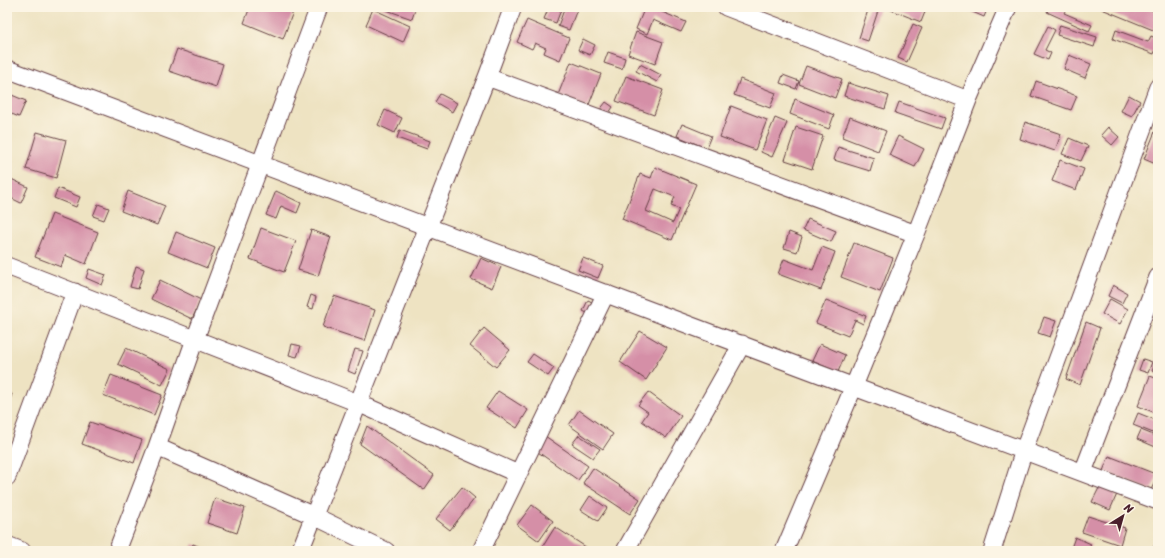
<svg xmlns="http://www.w3.org/2000/svg" width="1165" height="558" font-family="Sriracha,sans-serif">
  <style>
    .building { fill: #d58fa7; fill-rule: evenodd }
    .lines { fill: none; stroke-linecap: round; stroke-linejoin: round }
    .street-casing { stroke: #633c42; stroke-width: 19 }
    .street { stroke: #fff; stroke-width: 17 }
  </style>
  <rect width="100%" height="100%" fill="#fcf5e5"/>
  <filter id="ink" filterUnits="userSpaceOnUse"><feTurbulence type="fractalNoise" baseFrequency=".025" numOctaves="2"/><feDisplacementMap in="SourceGraphic" scale="8" xChannelSelector="R" yChannelSelector="G"/><feConvolveMatrix kernelMatrix="1 2 1 2 8 2 1 2 1" color-interpolation-filters="sRGB"/></filter>
  <filter id="wash" filterUnits="userSpaceOnUse"><feTurbulence type="fractalNoise" baseFrequency=".012" numOctaves="4" result="noise"/><feDisplacementMap in="SourceGraphic" scale="16" xChannelSelector="R" yChannelSelector="G"/><feGaussianBlur stdDeviation="0.9" result="paint"/><feColorMatrix in="noise" values="0 0 0 0 0 0 0 0 0 0 0 0 0 0 0 0 0 1.4 0 .05"/><feComposite in="paint" operator="in"/></filter>
  <g filter="url(#wash)">
    <rect width="100%" height="100%" fill="#eee3c2"/>
    <g id="blocks">
      <!-- building -->
      <path class="building" d="M250 7H289L294 9 283 39 244 23Z
        M378 7H416L412 19Z
        M549 7H562L556 23 544 19Z
        M565 7H578L569 30 558 26Z
        M645 7H650L686 22 681 32 653 20 647 34 636 29Z
        M869 7 879 8 868 41 859 38Z
        M884 7H927L921 22Z
        M961 7H988L984 17Z
        M1049 7H1067L1064 13 1092 25 1089 31 1047 12Z
        M1097 7H1144L1158 13V32Z
        M373 9 410 26 403 42 366 25Z
        M527 20 569 38 560 60 544 53 546 48 535 43 532 49 517 42Z
        M913 24 922 28 907 62 898 58Z
        M1060 25 1097 37 1094 47 1057 35Z
        M1048 26 1055 30 1045 50 1051 53 1048 60 1034 54Z
        M1116 30 1148 42 1151 36 1158 39V44L1154 54 1113 39Z
        M636 32 663 42 655 64 628 54Z
        M583 39 595 45 590 55 578 50Z
        M177 49 223 64 216 87 169 71Z
        M608 52 625 58 622 69 604 63Z
        M1069 55 1091 64 1085 78 1064 69Z
        M571 62 601 74 588 107 558 95Z
        M640 64 661 75 657 82 636 71Z
        M806 66 842 79 835 98 799 84Z
        M783 75 799 81 796 89 780 83Z
        M626 76 663 90 654 115 616 101Z
        M740 79 776 93 770 108 734 95Z
        M1036 81 1077 96 1071 110 1031 96Z
        M848 83 889 96 885 109 844 96Z
        M7 93 26 101 19 117 7 112Z
        M440 94 457 103 452 112 435 102Z
        M1129 95 1140 101 1132 116 1121 111Z
        M795 99 834 115 829 129 790 114Z
        M606 102 613 107 607 116 599 111Z
        M899 102 945 118 941 129 895 113Z
        M731 106 767 120 755 150 720 137Z
        M385 110 402 118 395 133 378 125Z
        M850 117 886 131 878 151 842 137Z
        M775 118 787 123 772 157 761 152Z
        M1025 122 1061 134 1055 151 1020 139Z
        M682 124 711 136 706 148 677 136Z
        M1158 124V165L1144 159Z
        M796 127 823 136 812 169 785 160Z
        M1108 127 1119 137 1112 145 1101 135Z
        M400 130 430 141 427 149 397 138Z
        M37 132 66 140 56 178 26 169Z
        M898 136 924 149 915 167 889 155Z
        M1069 138 1088 146 1081 161 1062 154Z
        M838 147 874 158 870 171 834 160Z
        M1060 160 1084 169 1076 190 1052 181Z
        M655 167 696 184 672 240 622 219 640 174 651 178ZM655 189 675 197 671 206 679 209 673 223 646 211Z
        M7 177 28 187 21 203 7 196Z
        M58 188 80 197 76 207 54 198Z
        M128 191 165 206 157 225 121 211Z
        M276 191 301 203 297 213 281 206 276 219 266 215Z
        M98 204 109 208 104 220 93 216Z
        M52 214 98 232 86 264 65 255 61 267 35 257Z
        M808 219 836 231 831 242 803 230Z
        M261 228 296 241 284 272 250 259Z
        M311 230 331 237 318 276 298 270Z
        M176 232 215 248 207 268 168 252Z
        M789 232 802 237 797 252 784 248Z
        M854 243 893 258 880 292 841 277Z
        M822 247 835 252 821 290 778 274 784 259 813 270Z
        M481 258 501 267 492 288 471 279Z
        M583 258 603 266 598 278 578 270Z
        M136 266 144 269 138 289 130 287Z
        M89 269 106 275 102 285 86 278Z
        M160 280 201 300 192 319 151 299Z
        M1113 285 1127 293 1122 303 1108 296Z
        M311 295 316 297 313 309 307 307Z
        M334 296 375 310 365 341 323 327Z
        M1110 299 1128 309 1120 324 1102 314Z
        M588 300 596 304 591 315 583 311Z
        M826 300 866 316 863 324 855 320 848 336 816 323Z
        M1044 317 1056 321 1050 337 1038 333Z
        M1086 322 1100 328 1080 385 1066 379Z
        M484 328 510 350 496 367 470 346Z
        M640 331 667 347 646 380 620 362Z
        M292 344 301 346 297 357 289 355Z
        M820 344 845 355 838 372 812 361Z
        M126 348 170 369 162 385 118 364Z
        M355 349 363 351 355 374 348 371Z
        M533 354 554 368 548 376 527 362Z
        M1158 357V374L1152 371Z
        M1143 359 1152 362 1148 373 1139 370Z
        M111 375 162 395 154 415 103 395Z
        M1150 376 1158 379V414L1138 406Z
        M498 391 528 410 517 428 486 408Z
        M7 392 12 394 7 408Z
        M648 392 681 416 666 438 642 421 648 412 638 405Z
        M579 410 613 434 603 449 569 425Z
        M1138 413 1158 421V435L1133 425Z
        M90 422 142 440 134 463 82 444Z
        M367 426 434 475 424 490 360 444Z
        M1141 430 1158 437V448L1137 439Z
        M579 435 600 449 593 458 572 444Z
        M545 436 588 466 578 480 535 450Z
        M1109 456 1158 475 1151 490 1103 471Z
        M593 468 640 499 630 514 583 483Z
        M1100 486 1117 494 1110 510 1092 502Z
        M462 487 475 498 450 530 436 519Z
        M590 496 607 508 598 521 581 510Z
        M215 498 245 508 237 533 207 523Z
        M532 505 553 521 539 541 517 525Z
        M1088 516 1125 528 1120 545 1082 532Z
        M555 527 592 551H540Z
        M1075 537 1091 544 1088 551H1070Z
        M1157 539H1158V551H1152Z
        M193 544 210 551H190Z"/>
    </g>
  </g>
  <g filter="url(#ink)">
    <use href="#blocks" fill-opacity="0" stroke="#633c42" stroke-width="1"/>
    <g class="lines">
      <!-- street casing -->
      <g class="street-casing">
        <path id="street" d="M726 7 968 100
          M7 69 1158 501
          M487 77 916 234
          M7 266 358 403 518 474
          M157 447 314 516 386 551
          M1083 472 1158 277
          M7 477 75 292
          M7 545 22 551
          M117 551 157 447 195 339 319 7
          M300 551 487 77 513 7
          M481 551 606 293
          M625 551 742 344
          M784 551 854 386 916 234 968 100 1008 7
          M992 551 1024 450 1158 87"/>
      </g>
      <!-- street -->
      <use href="#street" class="street"/>
    </g>
  </g>
  <!-- margin -->
  <rect width="1165" height="558" fill="none" stroke="#fcf5e5" stroke-width="24"/>
  <!-- north arrow -->
  <g transform="translate(1123 516) rotate(37)" stroke="#fcf5e5" stroke-width="3" paint-order="stroke">
  <path d="M0-3L7 15L0 10L-7 15Z" fill="#4a1f2b"/>
  <text y="-6" font-size="11" font-weight="bold" text-anchor="middle" fill="#4a1f2b">N</text>
  </g>
</svg>
